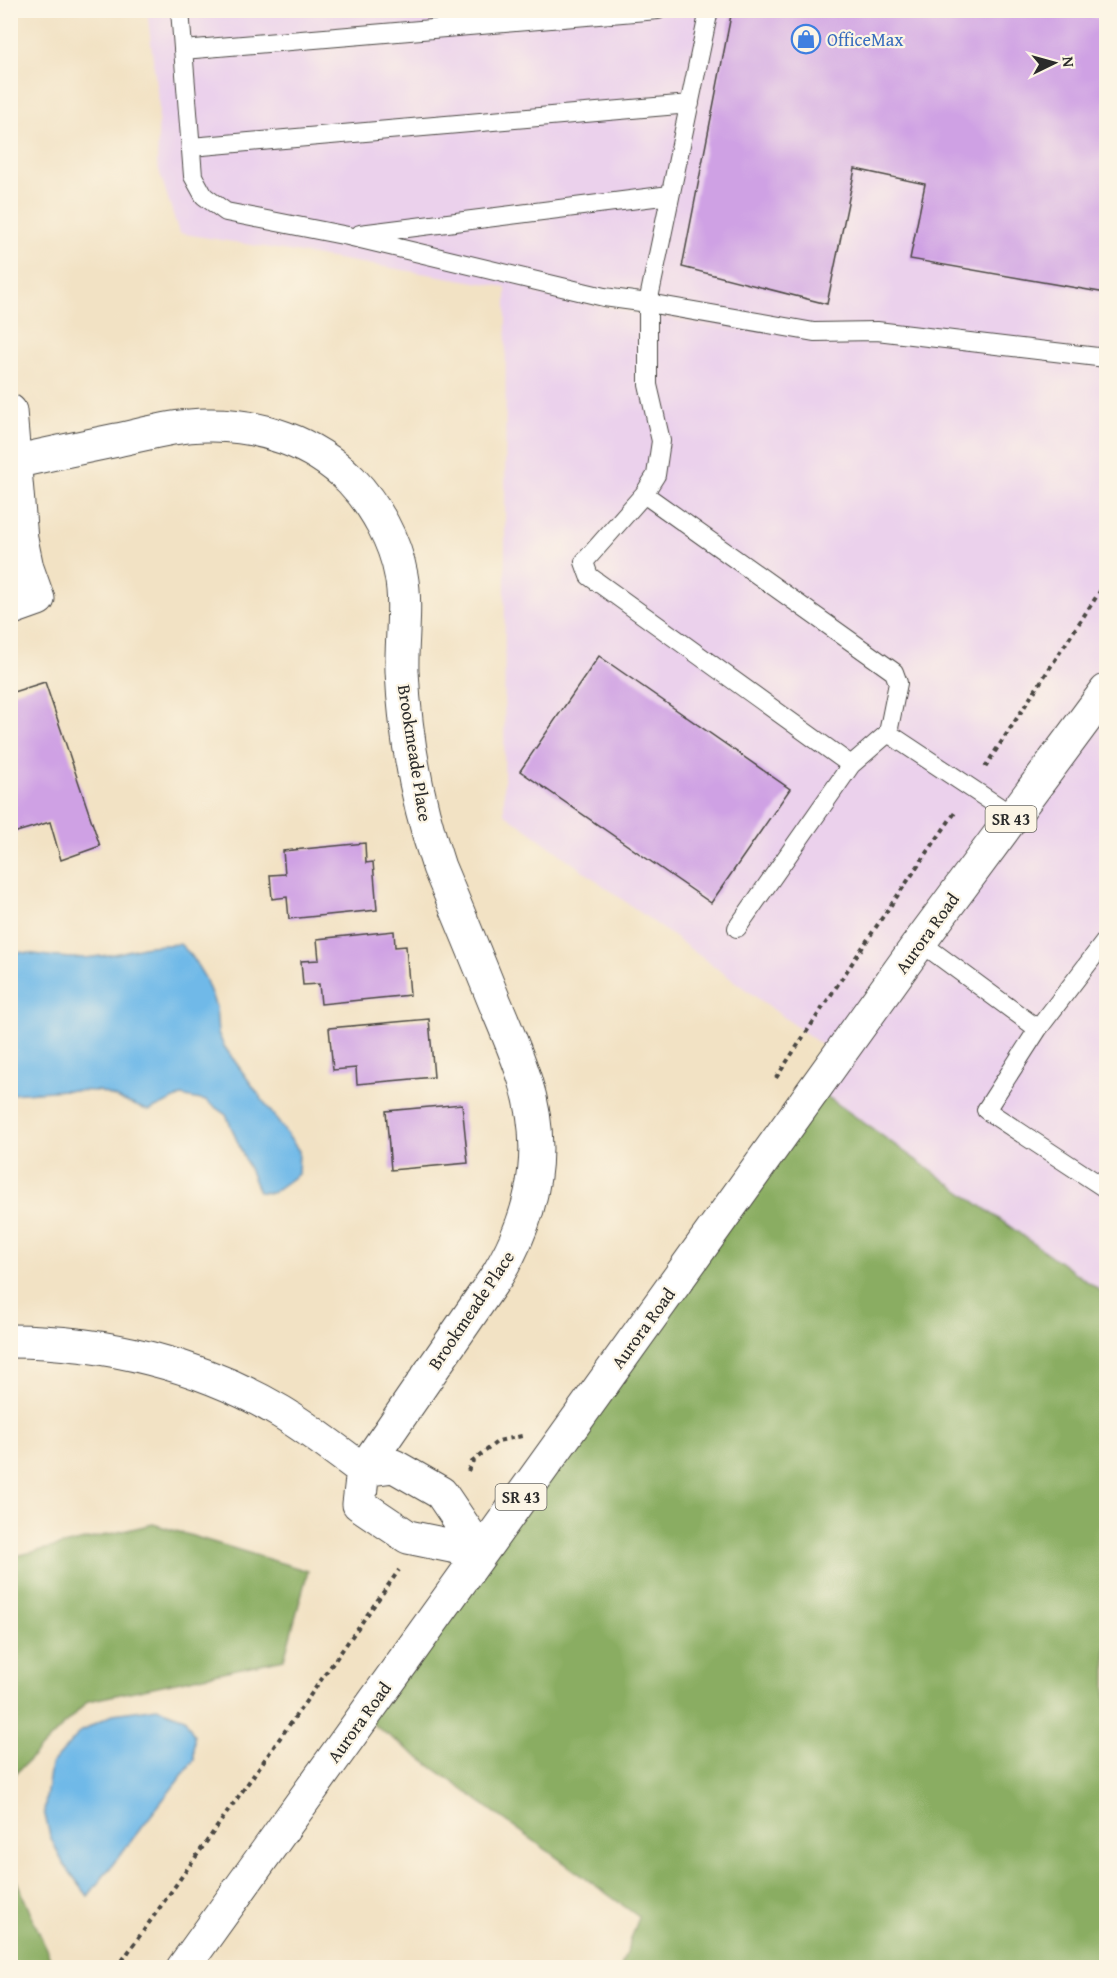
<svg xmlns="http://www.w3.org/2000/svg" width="1117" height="1978" font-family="'Gentium Book Plus',serif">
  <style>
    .built { fill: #ebd1ec; fill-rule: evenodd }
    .forest { fill: #8aad62; stroke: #5a6c46; stroke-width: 1.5 }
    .water { fill: #70b9e8; stroke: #4e728a; stroke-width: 1.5 }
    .building { fill: #cfa1e4 }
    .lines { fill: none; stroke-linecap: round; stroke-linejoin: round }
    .service-casing { stroke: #494642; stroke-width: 20 }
    .minor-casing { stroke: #494642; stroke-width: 35 }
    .primary-casing { stroke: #494642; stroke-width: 35 }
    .path { stroke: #494642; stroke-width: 4; stroke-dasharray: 4.5 4.5; stroke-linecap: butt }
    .service { stroke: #fff; stroke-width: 18 }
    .minor { stroke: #fff; stroke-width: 33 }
    .primary { stroke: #fff; stroke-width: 33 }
    .labels { text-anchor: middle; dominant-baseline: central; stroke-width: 4.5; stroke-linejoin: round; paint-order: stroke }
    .shield { fill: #fcf5e5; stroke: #6a6863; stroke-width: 1.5 }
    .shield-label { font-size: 16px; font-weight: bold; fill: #2b2b2b }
    .shop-label { font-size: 18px; fill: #366cbe; stroke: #fcf5e5; text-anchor: start }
    .street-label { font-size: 18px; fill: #2b2b2b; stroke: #fcf5e5 }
  </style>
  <rect width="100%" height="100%" fill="#fcf5e5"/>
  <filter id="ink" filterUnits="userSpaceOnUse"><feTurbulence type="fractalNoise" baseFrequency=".0167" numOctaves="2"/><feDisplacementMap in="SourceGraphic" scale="12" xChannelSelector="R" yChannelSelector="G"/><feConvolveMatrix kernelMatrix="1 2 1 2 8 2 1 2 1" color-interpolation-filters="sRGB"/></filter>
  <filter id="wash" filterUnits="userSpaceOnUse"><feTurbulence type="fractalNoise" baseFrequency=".008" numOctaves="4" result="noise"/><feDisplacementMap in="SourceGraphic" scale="24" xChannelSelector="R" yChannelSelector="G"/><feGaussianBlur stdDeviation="1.35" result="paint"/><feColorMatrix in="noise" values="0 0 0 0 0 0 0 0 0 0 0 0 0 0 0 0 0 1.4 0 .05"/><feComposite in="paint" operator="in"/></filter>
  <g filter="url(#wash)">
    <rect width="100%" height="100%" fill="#f2e2c4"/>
    <!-- built -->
    <path class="built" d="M147 11H1106V1295L815 1088 837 1056 504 813 506 287 179 233 157 164 159 107ZM534 292 557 295 799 343 534 293Z"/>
    <!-- forest -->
    <path class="forest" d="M815 1088 1106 1295V1967H621L639 1917 363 1717Z
      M153 1524 308 1571 284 1659 88 1701 11 1778V1557Z
      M11 1868 54 1967H11Z"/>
    <!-- water -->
    <path class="water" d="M180 944 191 955 205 978 216 1007 218 1033 224 1046 299 1151 298 1174 272 1193 259 1192 226 1115 206 1101 181 1096 149 1111 99 1091 65 1090 11 1094V951C32 953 53 958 75 958 100 958 119 953 143 947 155 945 168 945 180 944Z
      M157 1708 185 1718 194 1736V1760L88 1896 63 1863 50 1836 44 1811 51 1765 80 1732 113 1714Z"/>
    <g id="blocks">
      <!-- building -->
      <path class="building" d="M732 10H1066L1106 20V293L910 259 925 184 855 169 827 304 682 267Z
        M599 656 790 789 711 903 520 771Z
        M45 682 100 846 61 860 50 822 10 834V693Z
        M365 843 366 863 373 862 377 910 289 919 287 897 272 899 270 875 285 874 283 851Z
        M394 931 395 947 406 946 410 995 321 1004 319 984 303 985 301 961 319 960 317 939Z
        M429 1019 434 1077 357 1084 356 1068 333 1070 329 1028Z
        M462 1104 468 1163 391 1170 386 1111Z"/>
    </g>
  </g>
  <g filter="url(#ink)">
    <use href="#blocks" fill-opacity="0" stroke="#494642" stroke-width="1.5"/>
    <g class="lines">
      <!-- service casing -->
      <g class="service-casing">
        <path id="service" d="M180 10 193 176 204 196 226 212 348 236 604 297 648 303V385L661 441 656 475 644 494 584 562 589 576 851 765 888 733 1013 816
          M709 10 648 303 814 332 877 331 1106 358
          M183 50 658 10
          M191 147 690 104
          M360 234 670 195
          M644 494 894 672 898 683 888 733
          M737 928 851 765
          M920 942 1038 1029 986 1110 1106 1189
          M1038 1029 1106 940"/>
      </g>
      <!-- minor casing -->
      <g class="minor-casing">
        <path id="minor" d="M10 411 21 539 27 568 38 599 10 609
          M10 1341C103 1341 201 1364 281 1412 309 1429 336 1450 363 1470L498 1274C535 1213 547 1149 525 1080 517 1054 506 1029 495 1003 477 958 458 912 439 867 418 805 405 737 402 671 401 640 407 606 401 575 395 541 375 505 351 480 313 442 260 424 207 425 176 425 146 434 117 440 83 447 49 454 14 462
          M394 1466 441 1493 481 1552 408 1537 359 1504 363 1470Z"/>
      </g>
      <!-- primary casing -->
      <g class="primary-casing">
        <path id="primary" d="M183 1968 920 942 1106 691"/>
      </g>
      <!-- path -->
      <path class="path" d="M985 767 1106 582
        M776 1078 882 918 956 811
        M468 1471 472 1462 498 1441 522 1436
        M117 1968 399 1570"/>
      <!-- service -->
      <use href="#service" class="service"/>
      <!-- minor -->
      <use href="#minor" class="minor"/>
      <!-- primary -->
      <use href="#primary" class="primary"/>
    </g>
  </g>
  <!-- icons -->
  <defs>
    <g id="shop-ring" transform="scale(1.5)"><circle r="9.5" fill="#fcf5e5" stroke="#3f7fe0" stroke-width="1.5"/><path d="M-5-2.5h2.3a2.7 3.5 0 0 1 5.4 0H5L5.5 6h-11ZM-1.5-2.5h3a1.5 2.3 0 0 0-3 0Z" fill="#3f7fe0"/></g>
  </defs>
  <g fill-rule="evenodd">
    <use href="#shop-ring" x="806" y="39"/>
  </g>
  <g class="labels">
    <!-- shield labels -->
    <g class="shield">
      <rect x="985.5" y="806" width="51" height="26" rx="4.5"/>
      <rect x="495.5" y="1484" width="51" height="26" rx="4.5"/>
    </g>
    <g class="shield-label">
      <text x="1011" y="819">SR 43</text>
      <text x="521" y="1497">SR 43</text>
    </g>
    <!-- shop labels -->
    <g class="shop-label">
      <text x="827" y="39">OfficeMax</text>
    </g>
    <!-- street labels -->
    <g class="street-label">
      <text transform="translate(415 753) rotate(81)">Brookmeade Place</text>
      <text transform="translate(927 933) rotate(-54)">Aurora Road</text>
      <text transform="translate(471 1310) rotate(-56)">Brookmeade Place</text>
      <text transform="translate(643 1328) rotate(-54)">Aurora Road</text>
      <text transform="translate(359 1722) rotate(-54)">Aurora Road</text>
    </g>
  </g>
  <!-- margin -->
  <rect width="1117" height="1978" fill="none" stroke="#fcf5e5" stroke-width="36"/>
  <!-- north arrow -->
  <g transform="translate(1054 63) rotate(85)" stroke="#fcf5e5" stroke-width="4.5" paint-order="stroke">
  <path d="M0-4.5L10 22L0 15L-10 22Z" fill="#2b2b2b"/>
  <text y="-9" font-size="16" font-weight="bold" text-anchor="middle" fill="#2b2b2b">N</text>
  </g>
</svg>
